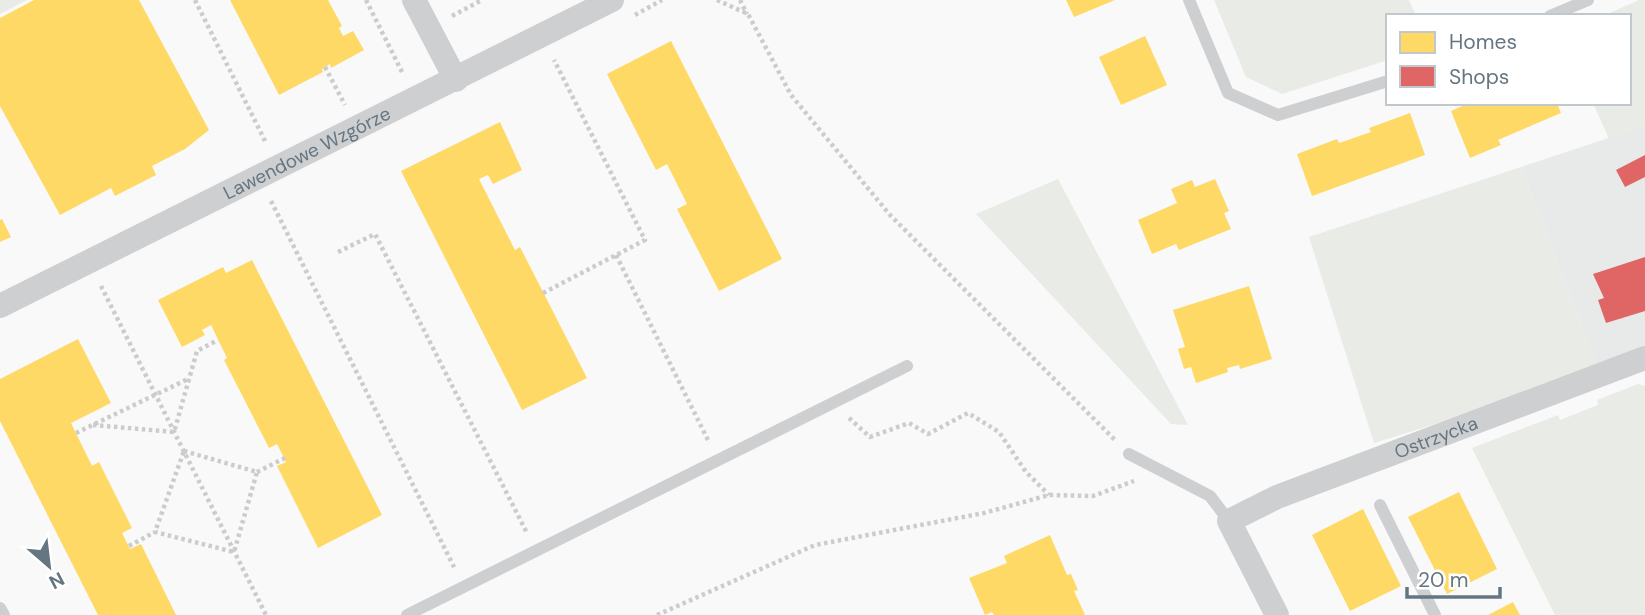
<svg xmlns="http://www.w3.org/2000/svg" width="1645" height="615" font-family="'DM Sans',sans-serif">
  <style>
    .built { fill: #e8e9e9 }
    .green { fill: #e8ebe6 }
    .homes { fill: #ffd966 }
    .shops { fill: #e06666 }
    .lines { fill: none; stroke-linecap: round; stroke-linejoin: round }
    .path { stroke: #cbcccd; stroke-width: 4.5; stroke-dasharray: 3.5 3.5; stroke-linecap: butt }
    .service { stroke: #cecfd0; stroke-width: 12 }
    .minor { stroke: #cecfd0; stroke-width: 24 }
    .labels { text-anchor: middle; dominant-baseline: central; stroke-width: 7; stroke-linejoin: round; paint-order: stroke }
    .street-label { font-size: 19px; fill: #657683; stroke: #fff }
  </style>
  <rect width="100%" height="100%" fill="#f9f9f9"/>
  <!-- built -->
  <path class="built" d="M1645 126V350L1598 369 1521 167Z"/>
  <!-- green -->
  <path class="green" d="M0 0H27L0 14Z
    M1214 0H1409L1416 16H1388V60L1282 94 1246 77Z
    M1639 0H1645V126L1609 139 1593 103H1629V16H1603Z
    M1521 167 1598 369 1500 404 1374 443 1309 237Z
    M1058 179 1188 425 1171 424 976 214Z
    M1638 384 1645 386V615H1555L1472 448 1558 415 1560 420 1598 405 1597 400Z"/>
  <!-- homes -->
  <path class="homes" d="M34 0H139L209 130 185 149 152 166 156 175 115 196 111 188 60 215 0 106V18Z
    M230 0H328L342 26 339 28 343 36 353 31 364 50 331 68 330 64 322 69 323 72 279 95Z
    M1066 0H1115L1074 17Z
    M1145 36 1167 85 1121 105 1099 57Z
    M671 41 782 259 719 291 677 209 687 204 667 164 656 170 607 74Z
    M1469 103H1557L1561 113 1498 140 1501 145 1470 158 1451 111Z
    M1410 113 1425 155 1312 196 1297 154 1337 139 1339 143 1371 132 1369 128Z
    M500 122 522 170 493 184 488 175 479 179 515 250 520 247 587 378 522 410 401 171Z
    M1215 179 1229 211 1224 213 1231 229 1179 250 1176 244 1152 254 1138 220 1177 203 1171 189 1192 180 1195 187Z
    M2 219 11 237 0 242V220Z
    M252 260 382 515 318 548 277 466 286 462 277 444 269 448 224 360 227 358 211 325 202 330 205 335 182 347 158 300 223 267 226 273Z
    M1249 286 1272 359 1240 369 1239 365 1227 368 1228 372 1196 383 1191 367 1184 369 1178 349 1185 347 1173 310Z
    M78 339 111 403 71 423 92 466 99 462 132 528 122 533 130 549 141 544 176 615H98L0 421V379Z
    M1459 492 1497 569 1447 594 1408 517Z
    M1363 509 1401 586 1350 611 1312 535Z
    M1050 535 1067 575 1071 574 1078 590 1074 591 1085 615H994L992 612 985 615 969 578 1007 563 1004 556Z
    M1513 602 1520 615H1488Z"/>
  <!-- shops -->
  <path class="shops" d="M1645 155V177L1625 187 1616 170Z
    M1645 257V311L1606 323 1598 300 1604 298 1593 274Z"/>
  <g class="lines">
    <!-- path -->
    <path class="path" d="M195 0 266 143
      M366 0 403 74
      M717 0 748 14 791 95 890 215 1116 441
      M740 0 747 14
      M635 15 662 0
      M452 16 482 0
      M325 67 345 105
      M271 201 455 569
      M338 252 375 234 527 533
      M616 255 709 442
      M101 286 266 615
      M543 293 645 240 554 60
      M849 418 870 437 909 423 928 434 968 413 999 432 1026 472 1049 495
      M93 425 174 432 197 351 218 340
      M76 433 188 379
      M184 451 257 472 234 552 155 532Z
      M257 472 285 458
      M129 546 155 532
      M657 615 815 545 984 513 1049 495 1093 496 1134 481"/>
    <!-- service -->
    <path class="service" d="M1189 0 1228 93 1278 115 1388 81
      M1550 16 1588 0
      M1129 454 1210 496 1229 521
      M1380 505 1435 615
      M0 608 4 615
      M407 615 907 366"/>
    <!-- minor -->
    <g class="minor">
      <path d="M414 0 456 80"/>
      <path id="s1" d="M0 306 612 0"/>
      <path id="s2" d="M1277 615 1229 521 1277 497 1645 358"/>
    </g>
  </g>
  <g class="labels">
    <!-- street labels -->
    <g class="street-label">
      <text stroke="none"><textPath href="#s1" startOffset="343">Lawendowe Wzgórze</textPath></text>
      <text stroke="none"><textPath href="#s2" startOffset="329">Ostrzycka</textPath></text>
    </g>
  </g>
  <!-- legend -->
  <rect x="1386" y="14" width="245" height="91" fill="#ffffff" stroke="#c1c8cd" stroke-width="2"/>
  <rect x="1400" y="32" width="35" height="21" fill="#ffd966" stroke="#c1c8cd" stroke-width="2"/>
  <text x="1449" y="49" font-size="21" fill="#657683">Homes</text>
  <rect x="1400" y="66" width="35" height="21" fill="#e06666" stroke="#c1c8cd" stroke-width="2"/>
  <text x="1449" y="84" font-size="21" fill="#657683">Shops</text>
  <!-- north arrow -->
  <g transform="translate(49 566) rotate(152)" stroke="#ffffff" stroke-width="5" paint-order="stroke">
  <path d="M0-5L12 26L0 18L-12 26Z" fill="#657683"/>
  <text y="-10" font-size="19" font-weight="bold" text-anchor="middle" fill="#657683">N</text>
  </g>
  <!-- scale -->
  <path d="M1407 587v10h93v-10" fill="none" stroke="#657683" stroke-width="3.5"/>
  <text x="1418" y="587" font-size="21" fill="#657683" stroke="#ffffff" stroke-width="5" paint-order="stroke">20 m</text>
</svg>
